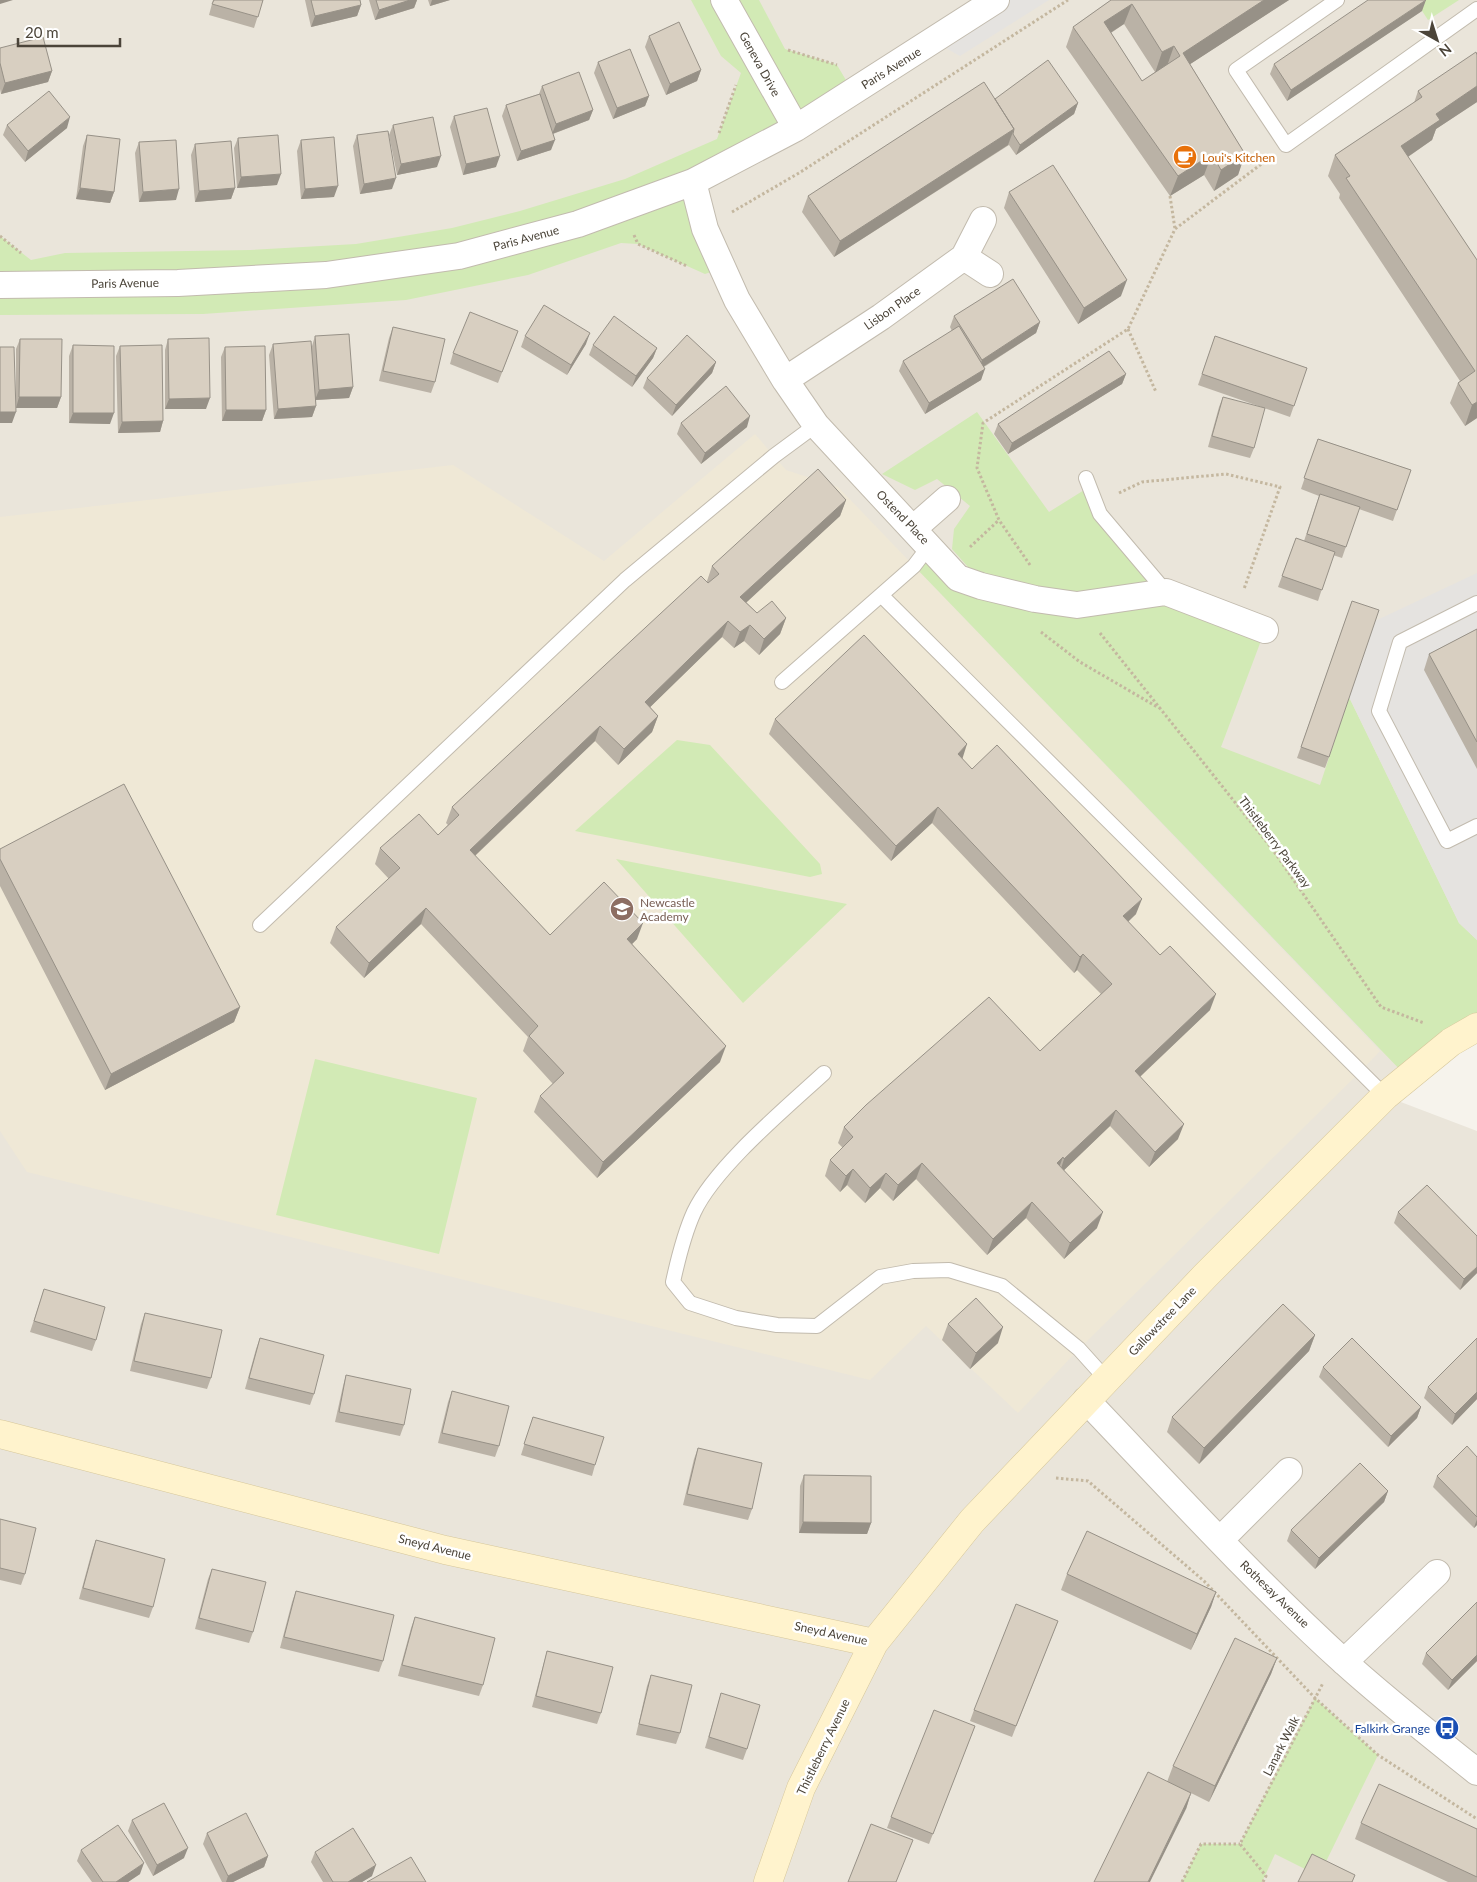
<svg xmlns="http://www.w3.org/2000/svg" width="1477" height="1882" font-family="Lato,sans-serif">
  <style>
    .residential { fill: #eae5da }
    .education { fill: #efe8d6 }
    .green { fill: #d2eab5 }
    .parking { fill: #e5e3e0 }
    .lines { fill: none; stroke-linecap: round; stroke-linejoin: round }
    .lane-casing { stroke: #c2bbae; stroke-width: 16 }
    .street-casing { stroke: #c2bbae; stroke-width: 28 }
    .secondary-casing { stroke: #d6c79b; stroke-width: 29 }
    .path { stroke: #c4b79f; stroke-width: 3; stroke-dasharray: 2.5 2.5; stroke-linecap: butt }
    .lane { stroke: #fff; stroke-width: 14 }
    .street { stroke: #fff; stroke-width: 26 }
    .secondary { stroke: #fff3cd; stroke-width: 28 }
    .wall { fill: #bab2a6; fill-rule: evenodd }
    .shaded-wall { fill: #979187 }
    .building { fill: #d8cfc1; stroke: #979187; fill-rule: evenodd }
    .labels { text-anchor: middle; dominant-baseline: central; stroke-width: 5; stroke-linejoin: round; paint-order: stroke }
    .street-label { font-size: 12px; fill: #4b4439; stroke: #fff }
    .food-label { font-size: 12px; fill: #c56008; stroke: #fff; text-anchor: start }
    .education-label { font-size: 12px; fill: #785e54; stroke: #fff; text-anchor: start }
    .transit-label { font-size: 12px; fill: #164399; stroke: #fff; text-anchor: end }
  </style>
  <rect width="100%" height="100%" fill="#f6f3ec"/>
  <!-- residential -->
  <path class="residential" d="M0 0H1477V1027L1385 1096 1477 1131V1882H0Z"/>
  <!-- education -->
  <path class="education" d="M755 434 786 470 838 487 1380 1051 1362 1070 1079 1349 1018 1413 926 1326 870 1380 27 1172 0 1131V517L453 465 604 561Z"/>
  <!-- green -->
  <path class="green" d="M691 0H759L785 49 837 65 853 92 693 182 723 268 705 274 638 244 621 243 528 275 406 300 203 314 0 315V236L31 260 65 253 250 250 356 244 452 228 520 211 625 179 717 139 741 73 721 56Z
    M1415 0H1459L1428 20Z
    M977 412 1049 512 1089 487 1100 514 1159 584 1083 595 975 575 952 549 954 529 970 506 937 479 915 490 882 474Z
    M930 545 958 578 1035 599 1166 592 1265 630 1221 747 1320 785 1349 697 1459 923 1477 940V1027L1407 1077 914 566Z
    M677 740 710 745 820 864 822 874 810 877 575 831Z
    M616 859 847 904 743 1003Z
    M315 1059 477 1098 439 1254 276 1215Z
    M1315 1698 1378 1755 1319 1876 1275 1854 1262 1882H1182L1201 1844H1240Z"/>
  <!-- parking -->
  <path class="parking" d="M996 0H1049L960 56 933 41Z
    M1477 573V940L1459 923 1349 697 1375 621Z"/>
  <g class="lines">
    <!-- lane casing -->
    <g class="lane-casing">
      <path id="lane" d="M1337 0 1236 70 1286 145 1477 9
        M1086 478 1100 514 1166 592
        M881 595 1385 1096
        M1477 603 1400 642 1379 711 1447 841 1477 826
        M782 682 914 566 930 545
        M260 925 625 580 774 456 816 425
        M824 1073C786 1108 715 1167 694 1212 684 1234 678 1259 673 1282L690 1303 736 1318 777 1325 817 1326 880 1277 913 1271 949 1270 1002 1286 1079 1349 1106 1379"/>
    </g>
    <!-- street casing -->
    <g class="street-casing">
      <path id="street" d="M724 0 796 128
        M693 182 705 229 737 300 785 380 816 425 958 578 981 586 1035 599 1077 605 1166 592 1265 630
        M964 257 990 274
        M0 285 178 283 326 275 459 256 578 224 693 182 796 128 996 0
        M785 380 881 317 964 257 983 220
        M914 528 947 499
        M1086 1400C1170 1488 1253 1579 1343 1661 1386 1700 1432 1736 1477 1772
        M1220 1540 1289 1471
        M1344 1662 1437 1573"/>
    </g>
    <!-- secondary casing -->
    <g class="secondary-casing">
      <path id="secondary" d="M0 1434 445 1550 874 1643
        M768 1882 801 1788 874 1643 972 1521 1205 1276 1385 1096 1451 1042 1477 1027"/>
    </g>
    <!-- path -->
    <path class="path" d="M788 50 837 65
      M719 133 736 85
      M1170 196 1175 229
      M732 212 799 173 1068 0
      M634 235 638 244 687 266
      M0 236 21 253
      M1128 329 1156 392
      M1119 493 1142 482 1226 474 1280 487 1244 589
      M970 547 999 520
      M1030 565 999 520 977 468 983 423 1128 329 1175 229 1268 159
      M1041 632 1080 662 1159 708
      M1100 633 1273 850 1381 1007 1424 1023
      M1056 1478 1088 1481 1204 1581 1315 1698 1378 1755 1477 1819
      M1182 1882 1201 1844H1240
      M1263 1882 1266 1876 1240 1844 1323 1683"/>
    <!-- lane -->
    <use href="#lane" class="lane"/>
    <!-- street -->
    <use href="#street" class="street"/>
    <!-- secondary -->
    <use href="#secondary" class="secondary"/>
  </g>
  <!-- wall -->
  <path class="wall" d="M213 0H263L254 28 209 15Z
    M305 0H360L361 5 357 16 311 27Z
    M369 0H417L414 8 375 20Z
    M428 0H450L430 6Z
    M1111 0H1289L1190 64 1245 154 1238 175 1214 191 1204 175 1170 196 1066 47 1073 27ZM1124 24 1155 72 1142 81 1111 33Z
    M1422 11 1287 101 1270 74 1274 64Z
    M649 36 701 70 697 81 666 95 645 47Z
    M0 48 52 71 48 82 1 94 0 89Z
    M1477 55V102L1436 129 1432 140 1408 157 1477 260V418L1465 426 1450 403 1458 383 1460 381 1339 198 1340 194 1328 176 1335 155 1414 103 1418 91Z
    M598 62 649 96 645 106 613 119 594 73Z
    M542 86 593 110 589 120 553 134 551 150 517 161 502 116 506 105 539 94Z
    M995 99 1078 103 1074 114 1016 155 1009 145 834 257 802 212 808 196Z
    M454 116 496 167 463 175 450 127Z
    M7 125 67 128 25 162 3 135Z
    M393 125 437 167 397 175 389 135Z
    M87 135 114 192 110 203 76 199 83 146Z
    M357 135 392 189 360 194 353 146Z
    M238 138 277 185 237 188 234 148Z
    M301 140 334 197 301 199 297 151Z
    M139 142 176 200 139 202 135 153Z
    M195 144 235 188 231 199 195 202 191 155Z
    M1009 192 1121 296 1078 324 1004 208Z
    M954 316 1040 322 1036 333 984 367 981 380 925 414 899 371 903 361 952 331 950 327Z
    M393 327 435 382 431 393 379 381 389 338Z
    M518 331 498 383 450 364 453 353Z
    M315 336 353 387 349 398 316 400V406L312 417 274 419 269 355 273 344 312 346Z
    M525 336 586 344 567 375 521 347Z
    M1215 336 1307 368 1290 417 1198 385Z
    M20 339 61 397 57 408H16V349Z
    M168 339 206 409H165V350Z
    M73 345 110 424 69 423V356Z
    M593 345 657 348 653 358 632 387 589 355Z
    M120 346 163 421 160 432 118 433 116 356Z
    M225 347 266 410 262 421H222L221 357Z
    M716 362 712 373 672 416 643 388 647 378Z
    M1126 374 1122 384 1008 454 994 434 998 424Z
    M1223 397 1254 448 1250 458 1208 447 1219 407Z
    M681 423 747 427 701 464 677 434Z
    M1318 439 1411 470 1393 521 1359 509 1342 558 1333 555 1318 601 1278 587 1296 538 1304 541 1319 496 1301 489Z
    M846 500 840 516 746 602 757 613 786 618 780 634 759 655 744 641 734 648 722 637 650 707 658 716 652 732 618 765 595 741 475 856 550 935 637 939 632 944 720 1062 597 1178 534 1112 540 1096 553 1084 523 1051 528 1037 421 924 364 978 330 943 336 927 389 879 375 864 380 848 438 835 448 825 446 823 452 807 707 581 712 566Z
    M1352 601 1329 757 1325 768 1297 758Z
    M1477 629V769L1424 670 1429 654Z
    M775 719 962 759 972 769 1136 914 1128 922 1210 1010 1140 1077 1178 1139 1149 1167 1110 1126 1064 1170 1097 1228 1064 1259 1026 1218 987 1255 916 1179 893 1201 880 1188 865 1203 847 1185 840 1192 825 1176 830 1160 843 1148 838 1143 844 1127 1040 1051 1101 994 1077 970 1074 973 932 823 891 861 769 734Z
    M0 849 240 1007 234 1022 105 1090 0 886Z
    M1398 1212 1477 1273 1460 1290 1394 1223Z
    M44 1289 96 1340 92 1351 30 1332Z
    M145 1313 211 1378 207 1389 130 1371 141 1324Z
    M948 1324 998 1343 970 1369 942 1340Z
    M1315 1335 1309 1351 1199 1464 1167 1432 1172 1417Z
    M260 1338 314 1394 310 1405 245 1389 256 1349Z
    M1323 1367 1421 1407 1417 1418 1388 1447 1319 1377Z
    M346 1375 404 1425 400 1436 335 1422 343 1386Z
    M1428 1387 1477 1399 1452 1425 1424 1398Z
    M452 1391 499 1446 495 1457 438 1443 448 1402Z
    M533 1417 595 1465 592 1476 521 1455Z
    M698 1448 752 1509 748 1520 683 1505 694 1459Z
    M1477 1457V1525L1474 1528 1433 1487 1437 1476Z
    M804 1475 871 1523 867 1534 799 1533 800 1486Z
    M1388 1491 1384 1502 1315 1569 1287 1541 1291 1530Z
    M0 1519 25 1574 21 1585 0 1580Z
    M96 1540 153 1607 149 1618 79 1599 92 1551Z
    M212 1569 253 1632 249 1643 195 1629 208 1579Z
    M1067 1574 1216 1592 1211 1607 1191 1650 1061 1590Z
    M296 1591 383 1661 379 1672 280 1648 292 1602Z
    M415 1617 483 1685 479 1696 398 1676 411 1628Z
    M1058 1621 1012 1737 970 1721 974 1710Z
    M547 1651 601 1713 597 1724 532 1707 544 1662Z
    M1426 1653 1477 1661 1448 1690 1422 1664Z
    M1277 1658 1271 1674 1209 1802 1191 1793 1186 1809 1167 1782 1173 1766Z
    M651 1675 680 1733 676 1744 636 1735 647 1686Z
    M721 1693 747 1749 743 1760 705 1748 718 1704Z
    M975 1726 929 1844 887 1828 891 1817Z
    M132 1820 184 1858 153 1876 128 1831Z
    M1361 1823 1477 1829V1882H1448L1355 1839Z
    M207 1833 268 1856 264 1867 233 1882H222L203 1844Z
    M81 1850 140 1874 128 1882H92L77 1861Z
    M315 1852 372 1876 362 1882H323L311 1862Z"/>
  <!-- shaded-wall -->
  <path class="shaded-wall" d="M0 0H13L0 4Z
    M410 0H417L414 8 375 20 379 10Z
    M432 0H450L430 6Z
    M1264 0H1289L1175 74 1183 53Z
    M1426 0 1422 11 1287 101 1291 90Z
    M1132 4 1124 24 1096 42 1104 22Z
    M361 5 357 16 311 27 315 16Z
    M1174 46 1167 66 1155 73 1162 52Z
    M701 70 697 81 666 95 670 84Z
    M52 71 48 82 1 94 5 83Z
    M1477 86V102L1436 129 1432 140 1393 167 1401 146 1436 114Z
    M649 96 645 106 613 119 617 108Z
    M1078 103 1074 114 1016 155 1020 145Z
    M593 110 589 120 552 134 556 124Z
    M70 117 67 128 25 162 28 151Z
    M1014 129 1008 145 834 257 840 241Z
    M555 140 551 150 517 161 521 151Z
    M1212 154 1204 175 1170 196 1178 176Z
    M1245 154 1238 175 1214 191 1221 170Z
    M441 156 437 167 397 175 401 164Z
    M500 156 496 167 463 175 466 164Z
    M281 174 277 185 237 188 241 177Z
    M396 178 392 189 360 194 364 184Z
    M338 186 334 197 301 199 305 189Z
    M80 188 114 192 110 203 76 199Z
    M235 188 231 199 195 202 199 191Z
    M179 189 176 200 139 202 143 192Z
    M1127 280 1121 296 1078 324 1084 308Z
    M1040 322 1036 333 978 370 982 360Z
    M590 333 586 344 567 375 571 365Z
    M657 348 653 358 632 387 636 376Z
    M716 362 712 373 672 416 676 405Z
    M985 369 981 380 925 414 929 403Z
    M1126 374 1122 384 1008 454 1012 443Z
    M353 387 349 398 315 400 319 390Z
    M19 397H61L57 408H16Z
    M210 398 206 409H165L169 399Z
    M1477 402V418L1465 426 1472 405Z
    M316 406 312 417 274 419 278 409Z
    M226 410H266L262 421H222Z
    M0 412H16L12 423H0Z
    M73 413H114L110 424 69 423Z
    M750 416 747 427 701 464 705 453Z
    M163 421 160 432 118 433 122 422Z
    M846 500 840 516 735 613 740 597Z
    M786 618 780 634 759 655 764 639Z
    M728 621 722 637 639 718 645 702Z
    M750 625 744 641 734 648 740 632Z
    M658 716 652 732 618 765 624 749Z
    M600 726 595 741 464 866 470 850Z
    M967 744 962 760 958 754Z
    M938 807 932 823 891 861 896 846Z
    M1142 899 1136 914 1117 932 1123 916Z
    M426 908 421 924 364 978 369 963Z
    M643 923 637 939 621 955 627 939Z
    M1083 954 1077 970 1074 973 1080 957Z
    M1216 994 1210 1010 1129 1087 1135 1071Z
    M240 1007 234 1022 105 1090 111 1074Z
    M726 1046 720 1062 597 1178 603 1162Z
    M1116 1110 1110 1126 1059 1175 1064 1159Z
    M1184 1124 1178 1139 1149 1167 1155 1152Z
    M1063 1157 1057 1173V1163Z
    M922 1163 916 1179 893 1201 898 1185Z
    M853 1169 847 1185 840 1192 846 1176Z
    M886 1173 880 1188 865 1203 870 1188Z
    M1032 1202 1026 1218 987 1255 993 1239Z
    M1103 1212 1097 1228 1064 1259 1070 1243Z
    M1477 1267V1273L1460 1290 1464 1279Z
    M1003 1327 998 1343 970 1369 976 1353Z
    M1315 1335 1309 1351 1199 1464 1204 1448Z
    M1477 1392V1399L1452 1425 1455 1414Z
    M1421 1407 1417 1418 1388 1447 1391 1436Z
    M1388 1491 1384 1502 1315 1569 1319 1558Z
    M1477 1519V1525L1474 1528Z
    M803 1522 871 1523 867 1534 799 1533Z
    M1216 1592 1211 1607 1191 1650 1197 1634Z
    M1477 1655V1661L1448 1690 1452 1680Z
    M1277 1658 1271 1674 1209 1802 1215 1786Z
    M1191 1793 1186 1809 1150 1882H1148Z
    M188 1848 184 1858 153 1876 157 1865Z
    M268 1856 264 1867 233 1882H226L228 1876Z
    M144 1863 140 1874 128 1882H116Z
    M376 1865 372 1876 362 1882H348Z"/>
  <!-- building -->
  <path class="building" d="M214 0H263L258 17 212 4Z
    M311 0H360L361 5 315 16Z
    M376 0H410L379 10Z
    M1111 0H1264L1183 53 1245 154 1221 170 1212 154 1178 176 1073 27ZM1132 4 1162 52 1174 46 1180 56 1142 81 1104 22Z
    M1368 0H1426L1291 90 1274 64Z
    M679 22 701 70 670 84 649 36Z
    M43 37 52 71 5 83 0 63V48Z
    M630 49 649 96 617 108 598 62Z
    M1476 52 1477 55V86L1436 114 1440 120 1401 146 1477 260V402L1472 405 1458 383 1475 371 1346 178 1350 176 1335 155 1422 97 1418 91Z
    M1048 60 1078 103 1020 145 1013 134 1014 129 995 99Z
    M579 72 593 110 556 124 542 86Z
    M984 82 1014 129 840 241 808 196Z
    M49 91 70 117 28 151 7 125Z
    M540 94 555 140 521 151 506 105Z
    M487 108 500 156 466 164 454 116Z
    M433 117 441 156 401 164 393 125Z
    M388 131 396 178 364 184 357 135Z
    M87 135 120 139 114 192 80 188Z
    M278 135 281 174 241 177 238 138Z
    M334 137 338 186 305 189 301 140Z
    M176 140 179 189 143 192 139 142Z
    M231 141 235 188 199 191 195 144Z
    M1053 165 1127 280 1084 308 1009 192Z
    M1013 279 1040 322 982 360 954 316Z
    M544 305 590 333 571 365 525 336Z
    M470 312 518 331 502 372 453 353Z
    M614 316 657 348 636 376 593 345Z
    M959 326 985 369 929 403 903 361Z
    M393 327 445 339 435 382 383 371Z
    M349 334 353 387 319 390 315 336Z
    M687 335 716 362 676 405 647 378Z
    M1215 336 1307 368 1294 406 1202 374Z
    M209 338 210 398 169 399 168 339Z
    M20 339H62L61 397H19Z
    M311 341 316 406 278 409 273 344Z
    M73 345 114 346V413H73Z
    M162 345 163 421 122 422 120 346Z
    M265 346 266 410H226L225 347Z
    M0 347H14L16 412H0Z
    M1109 351 1126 374 1012 443 998 424Z
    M726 386 750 416 705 453 681 423Z
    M1223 397 1265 408 1254 448 1212 436Z
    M1318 439 1411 470 1397 510 1304 478Z
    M818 469 846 500 740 597 757 613 772 601 786 618 764 639 750 625 740 632 728 621 645 702 658 716 624 749 600 726 470 850 550 935 604 882 643 923 627 939 726 1046 603 1162 540 1096 564 1073 529 1036 538 1026 426 908 369 963 336 927 400 868 380 848 419 814 438 835 459 815 452 807 701 576 708 583 719 574 712 566Z
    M1320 494 1360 507 1346 547 1307 534Z
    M1296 538 1335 552 1322 590 1282 576Z
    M1352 601 1379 610 1329 757 1301 747Z
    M1477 629V742L1429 654Z
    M864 635 967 744 958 754 972 769 997 745 1142 899 1123 916 1160 955 1170 946 1216 994 1135 1071 1184 1124 1155 1152 1116 1110 1064 1159 1063 1157 1057 1163 1103 1212 1070 1243 1032 1202 993 1239 922 1163 898 1185 886 1173 870 1188 853 1169 846 1176 830 1160 853 1137 844 1127 866 1105 989 997 1040 1051 1112 984 1083 954 1080 957 938 807 896 846 775 719Z
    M124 784 240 1007 111 1074 0 859V849Z
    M1427 1185 1477 1236V1267L1464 1279 1398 1212Z
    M44 1289 105 1307 96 1340 34 1321Z
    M976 1298 1003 1327 976 1353 948 1324Z
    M1283 1304 1315 1335 1204 1448 1172 1417Z
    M145 1313 222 1330 211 1378 134 1361Z
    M260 1338 324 1355 314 1394 249 1378Z
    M1352 1338 1421 1407 1391 1436 1323 1367Z
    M1477 1338V1392L1455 1414 1428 1387Z
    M346 1375 411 1389 404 1425 339 1412Z
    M452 1391 509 1406 499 1446 442 1433Z
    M533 1417 604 1437 595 1465 524 1444Z
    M1467 1446 1477 1457V1517L1437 1476Z
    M698 1448 762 1463 752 1509 687 1494Z
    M1360 1463 1388 1491 1319 1558 1291 1530Z
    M804 1475 871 1476V1523L803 1522Z
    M0 1519 36 1528 25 1574 0 1568Z
    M1087 1531 1216 1592 1197 1634 1067 1574Z
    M96 1540 165 1559 153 1607 83 1588Z
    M212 1569 266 1582 253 1632 199 1618Z
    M296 1591 394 1615 383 1661 284 1637Z
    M1477 1602V1655L1452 1680 1426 1653Z
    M1016 1604 1058 1621 1016 1726 974 1710Z
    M415 1617 495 1638 483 1685 402 1665Z
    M1235 1638 1277 1658 1215 1786 1173 1766Z
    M547 1651 613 1667 601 1713 536 1696Z
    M651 1675 692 1685 680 1733 639 1724Z
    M721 1693 760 1705 747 1749 709 1737Z
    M934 1710 975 1726 933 1834 891 1817Z
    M1148 1772 1191 1793 1148 1882H1094Z
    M1379 1784 1477 1829V1877L1361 1823Z
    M164 1803 188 1848 157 1865 132 1820Z
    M246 1813 268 1856 228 1876 207 1833Z
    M871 1824 913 1840 896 1882H848Z
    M118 1825 144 1863 116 1882H103L81 1850Z
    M353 1828 376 1865 348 1882H333L315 1852Z
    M1312 1854 1355 1875 1352 1882H1298Z
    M411 1857 426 1882H367Z"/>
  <!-- icons -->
  <defs>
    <g id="cafe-disc" transform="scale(1.25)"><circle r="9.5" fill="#e8710a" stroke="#fff"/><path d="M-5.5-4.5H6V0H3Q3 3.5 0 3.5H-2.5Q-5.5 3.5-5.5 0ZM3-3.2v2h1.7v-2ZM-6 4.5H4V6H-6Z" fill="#fff"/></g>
    <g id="school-disc" transform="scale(1.25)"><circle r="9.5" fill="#8d6e63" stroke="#fff"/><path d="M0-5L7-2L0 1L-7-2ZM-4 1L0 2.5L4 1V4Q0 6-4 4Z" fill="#fff"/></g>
    <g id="bus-disc" transform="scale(1.25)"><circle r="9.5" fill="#1a4fb4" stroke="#fff"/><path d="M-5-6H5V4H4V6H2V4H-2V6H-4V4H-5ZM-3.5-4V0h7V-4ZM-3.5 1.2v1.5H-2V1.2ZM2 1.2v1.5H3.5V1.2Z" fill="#fff"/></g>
  </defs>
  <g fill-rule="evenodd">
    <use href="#cafe-disc" x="1185" y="157"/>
    <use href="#school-disc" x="622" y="909"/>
    <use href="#bus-disc" x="1447" y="1728"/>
  </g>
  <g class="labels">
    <!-- street labels -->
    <g class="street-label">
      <text transform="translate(760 64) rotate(61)">Geneva Drive</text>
      <text transform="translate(891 68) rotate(-32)">Paris Avenue</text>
      <text transform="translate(526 238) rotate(-15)">Paris Avenue</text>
      <text transform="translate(125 283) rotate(-1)">Paris Avenue</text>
      <text transform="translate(892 308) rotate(-35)">Lisbon Place</text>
      <text transform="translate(903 517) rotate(46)">Ostend Place</text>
      <text transform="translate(1275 842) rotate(53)">Thistleberry Parkway</text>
      <text transform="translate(1162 1321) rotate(-46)">Gallowstree Lane</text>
      <text transform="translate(435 1547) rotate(14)">Sneyd Avenue</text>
      <text transform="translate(1275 1594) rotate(44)">Rothesay Avenue</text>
      <text transform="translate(831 1633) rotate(12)">Sneyd Avenue</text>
      <text transform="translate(1281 1746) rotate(-63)">Lanark Walk</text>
      <text transform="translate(823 1747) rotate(-64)">Thistleberry Avenue</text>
    </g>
    <!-- food labels -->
    <g class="food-label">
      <text x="1202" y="157">Loui's Kitchen</text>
    </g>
    <!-- education labels -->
    <g class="education-label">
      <text x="640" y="902">Newcastle<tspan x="640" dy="14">Academy</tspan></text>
    </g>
    <!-- transit labels -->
    <g class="transit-label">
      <text x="1430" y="1728">Falkirk Grange</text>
    </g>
  </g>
  <!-- north arrow -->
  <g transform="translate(1437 40) rotate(141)" stroke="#ffffff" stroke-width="4" paint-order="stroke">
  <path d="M0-4L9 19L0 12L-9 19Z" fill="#4b4439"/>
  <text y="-8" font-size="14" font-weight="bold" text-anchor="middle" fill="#4b4439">N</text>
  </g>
  <!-- scale -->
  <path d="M18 38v8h102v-8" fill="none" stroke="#4b4439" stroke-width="2.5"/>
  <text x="25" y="38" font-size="15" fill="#4b4439" stroke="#ffffff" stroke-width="4" paint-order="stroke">20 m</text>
</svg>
